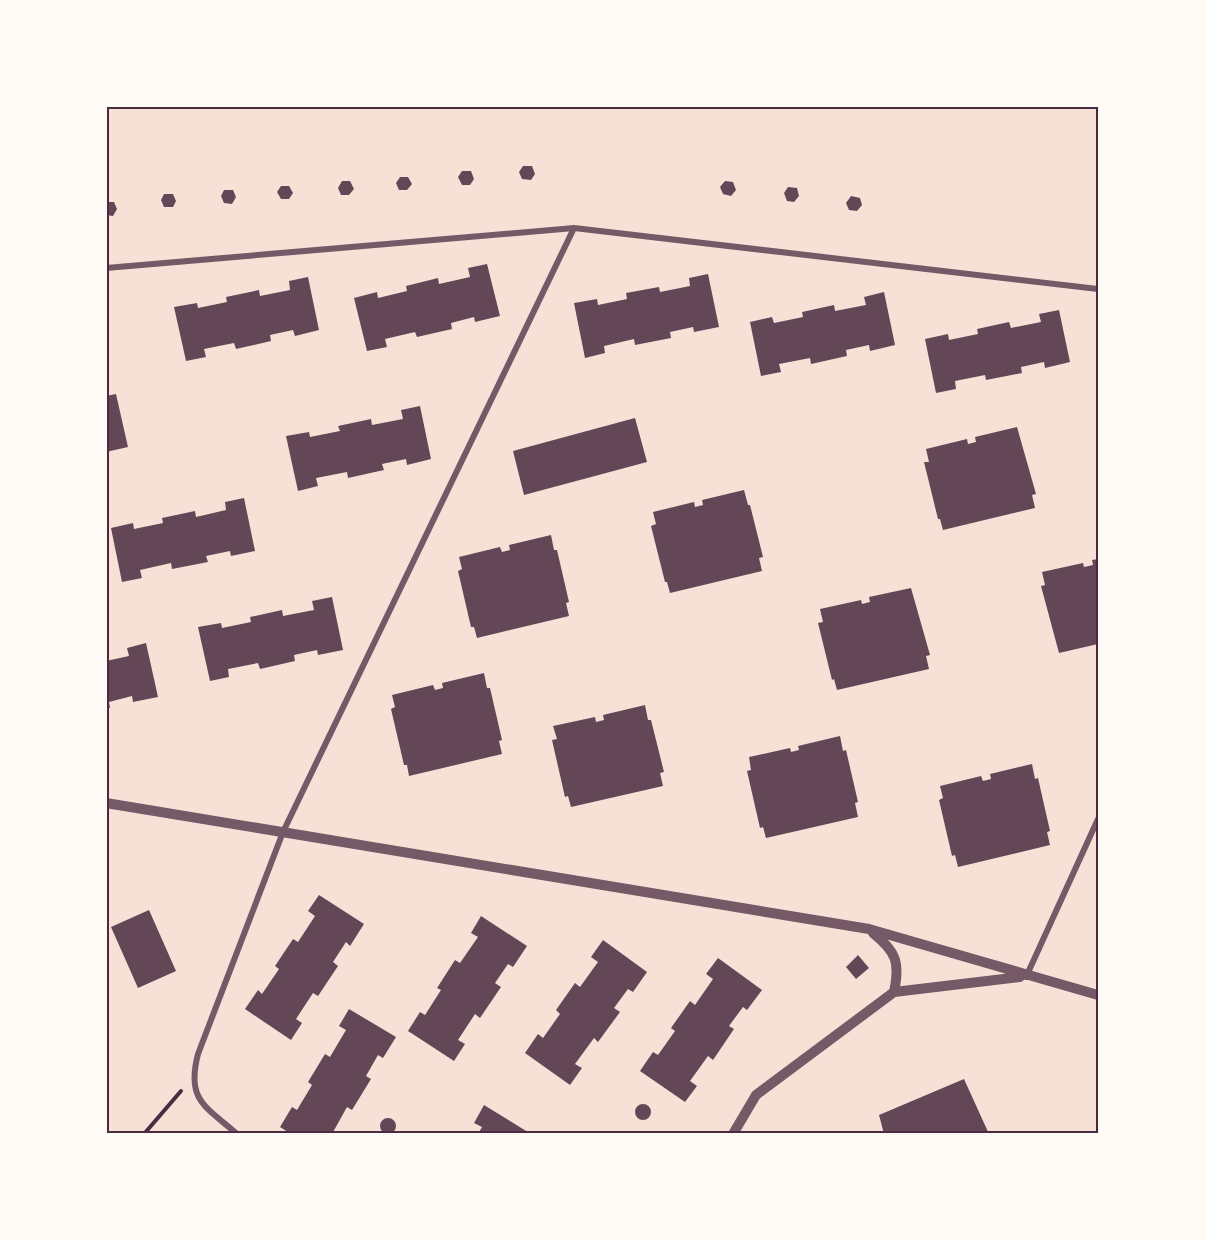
<svg xmlns="http://www.w3.org/2000/svg" width="1205" height="1240" font-family="Lora,serif">
  <style>
    .building { fill: #644757 }
    .lines { fill: none; stroke-linecap: round; stroke-linejoin: round }
    .path { stroke: #4a2c40; stroke-width: 4 }
    .minor { stroke: #755966; stroke-width: 6 }
    .tertiary { stroke: #755966; stroke-width: 10 }
    .neatline { fill: none; stroke: #4a2c40; stroke-width: 2 }
  </style>
  <rect width="100%" height="100%" fill="#f7e1d7"/>
  <!-- building -->
  <path class="building" d="M523 166H532L535 174 531 180 522 179 519 172Z
    M462 171H471L474 179 470 185H462L458 177Z
    M400 177H408L412 184 407 190H399L396 183Z
    M342 181H350L354 189 349 195H341L338 188Z
    M725 181 733 182 736 190 731 196 723 194 720 187Z
    M281 186H289L293 193 289 199H281L277 192Z
    M788 187 797 188 799 196 794 202 787 201 784 193Z
    M224 190H233L236 197 232 204 224 203 221 196Z
    M164 194H173L176 201 173 207H164L161 200Z
    M851 196 860 198 862 205 857 211 849 210 846 203Z
    M106 202H114L117 209 113 216 106 215Z
    M487 264 500 316 475 322 474 317 451 323 452 329 417 337 415 332 385 339 387 347 367 351 354 298 377 292 378 298 407 291 406 286 438 278 439 284 470 277 468 268Z
    M708 274 719 327 694 332 693 327 670 332 671 338 635 345 634 339 604 346 605 353 585 358 574 303 597 299 598 305 627 299 626 293 659 287 660 292 690 286 689 278Z
    M308 277 319 330 295 336 293 330 270 335 271 341 236 349 234 343 204 349 206 357 186 361 174 307 197 303 198 308 227 302 226 297 259 290 260 296 290 290 289 281Z
    M884 292 895 345 870 351 869 345 846 350 847 356 811 364 810 358 779 364 781 372 761 376 750 322 772 317 774 323 803 317 802 312 834 305 835 311 866 305 864 297Z
    M1059 310 1070 362 1045 368 1044 362 1021 367 1022 373 986 380 985 375 955 381 956 389 936 393 925 339 948 334 949 340 978 334 977 329 1009 322 1011 328 1041 322 1039 314Z
    M116 394 128 447 106 452V396Z
    M420 406 431 459 407 465 406 459 382 464 384 470 348 478 347 472 316 478 318 486 298 491 286 436 309 432 310 437 340 431 338 426 371 419 372 425 403 419 401 410Z
    M635 418 647 462 524 495 513 451Z
    M1017 427 1036 494 1032 495 1035 508 943 530 940 519H938L924 462H929L926 449 967 439 968 444 976 442 975 437Z
    M744 490 748 505H750L763 557 759 558 762 571 670 593 667 582H665L651 526 656 524 653 512 694 502 695 507 703 505 702 500Z
    M244 498 255 551 231 556 230 551 206 556 208 562 172 569 171 563 140 570 142 578 122 582 111 528 133 523 134 529 163 523 162 518 195 511 196 517 226 510 225 502Z
    M551 535 554 550H557L569 602 566 603 569 616 477 638 474 627H471L458 571 462 569 459 557 500 547 502 552 510 550 509 545Z
    M1098 559V644L1059 653 1041 586 1045 585 1042 572 1083 563 1084 567 1093 565 1092 560Z
    M911 588 930 655 926 656 929 669 837 690 834 679 832 680 818 623 823 622 820 609 861 600 862 604 870 602 869 597Z
    M332 597 343 650 318 655 317 650 294 655 295 661 260 669 258 663 228 669 229 677 210 681 198 627 221 623 222 628 251 622 250 617 282 610 283 616 314 610 312 601Z
    M146 643 158 697 133 702 132 696 109 702 110 708H106V661L129 656 127 648Z
    M484 673 487 688H490L502 740 499 741 502 754 409 776 407 765H404L391 709 395 707 392 695 433 685 435 690 443 688 442 683Z
    M645 705 648 720H651L664 772 660 773 663 786 571 807 568 796 565 797 552 740 557 739 553 726 595 717 596 722 604 720 603 715Z
    M840 736 843 751 846 750 858 802 855 803 858 817 766 838 763 827 760 828 747 771 751 770 749 757 790 748 791 752 799 750 798 746Z
    M1032 764 1035 779 1038 778 1050 831 1047 832 1050 845 958 867 955 855 952 856 939 800 943 798 940 786 981 776 983 781 991 779 990 774Z
    M319 895 364 924 350 946 346 942 333 962 338 966 318 996 313 993 296 1019 302 1023 291 1040 245 1009 258 990 262 994 279 969 275 966 293 939 298 942 315 916 308 911Z
    M149 910 176 971 138 988 111 927Z
    M481 916 527 946 513 967 508 964 495 983 501 987 480 1018 475 1014 458 1040 465 1044 454 1061 408 1031 420 1012 425 1015 441 990 437 988 455 960 460 963 478 937 471 933Z
    M603 940 647 972 633 992 628 989 614 1008 620 1012 598 1042 594 1038 575 1064 582 1068 570 1085 525 1053 538 1034 543 1038 560 1014 556 1010 575 983 580 987 598 962 591 957Z
    M858 955 869 968 856 979 846 967Z
    M718 958 762 990 747 1010 743 1007 729 1026 734 1029 713 1060 708 1056 690 1081 697 1086 685 1102 640 1071 653 1052 658 1055 675 1031 671 1028 690 1001 695 1005 713 979 706 974Z
    M349 1009 396 1037 383 1058 378 1055 366 1076 371 1079 352 1110 347 1107 332 1134H291L280 1127 292 1107 297 1110 312 1085 308 1082 325 1054 330 1057 346 1030 339 1026Z
    M964 1079 989 1134H884L879 1115Z
    M635 1112a8 8 0 1 1 16 0a8 8 0 1 1-16 0Z
    M484 1105 531 1134H478L482 1127 474 1123Z
    M380 1126a8 8 0 1 1 16 0a8 8 0 1 1-16 0Z"/>
  <g class="lines">
    <!-- path -->
    <path class="path" d="M144 1134 181 1091"/>
    <!-- minor -->
    <path class="minor" d="M106 268 574 228 1098 289
      M1026 977 1098 819
      M237 1134C205 1106 186 1100 198 1054L283 832 574 228"/>
    <!-- tertiary -->
    <path class="tertiary" d="M106 803 869 929 1098 995
      M873 933C897 952 900 963 894 992
      M733 1134 756 1095 894 992 1020 977"/>
  </g>
  <!-- border -->
  <rect width="1205" height="1240" fill="none" stroke="#fffaf5" stroke-width="216"/>
  <rect x="108" y="108" width="989" height="1024" class="neatline"/>
</svg>
